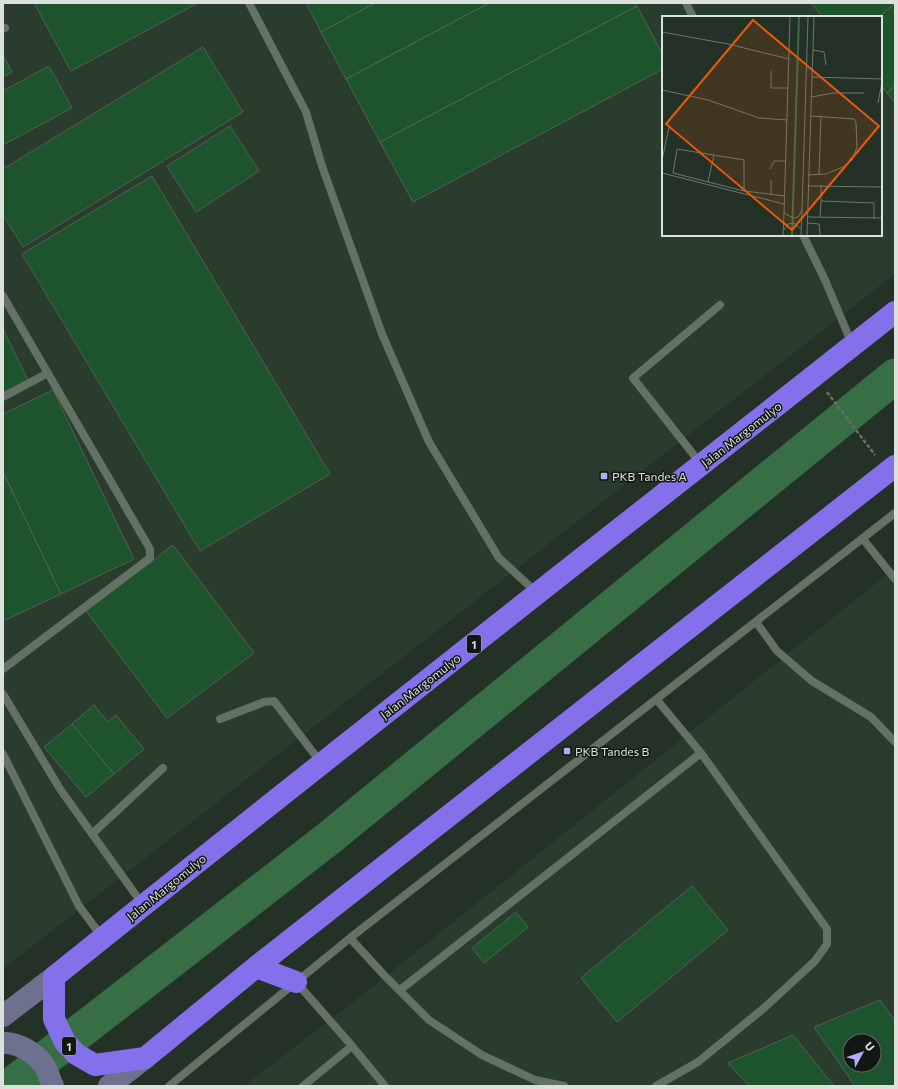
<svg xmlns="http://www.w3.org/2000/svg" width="898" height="1089" font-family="Commissioner,sans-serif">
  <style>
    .built { fill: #293c2d; fill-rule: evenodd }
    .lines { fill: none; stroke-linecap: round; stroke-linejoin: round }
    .river { stroke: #386e46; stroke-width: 35 }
    .building { fill: #1d542d; stroke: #526054; fill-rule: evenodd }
    .path { stroke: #646f65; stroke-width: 2.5; stroke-dasharray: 4 2; stroke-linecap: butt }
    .lane { stroke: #637265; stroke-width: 8 }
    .secondary { stroke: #6d718e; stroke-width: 22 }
    .highway { stroke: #8570ec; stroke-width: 22 }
    .poi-dot { fill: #b3adf9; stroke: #111712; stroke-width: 1.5 }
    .labels { text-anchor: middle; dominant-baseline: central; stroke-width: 3; stroke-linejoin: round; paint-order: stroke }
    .shield { fill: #111712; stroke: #9ea59f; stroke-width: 1 }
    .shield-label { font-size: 11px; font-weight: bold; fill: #dae2db }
    .street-label { font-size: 12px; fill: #dae2db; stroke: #111712 }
    .poi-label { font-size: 12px; fill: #dae2db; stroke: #111712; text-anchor: start }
    .inset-river { fill: none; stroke: #386e46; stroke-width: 2 }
    .inset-road { fill: none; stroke: #6d786e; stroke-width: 1 }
    .view { fill: #e8590c; fill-opacity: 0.15; stroke: #e8590c; stroke-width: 2 }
    .inset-edge { fill: none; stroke: #dae2db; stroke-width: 2 }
  </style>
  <rect width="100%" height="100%" fill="#243126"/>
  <!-- built -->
  <path class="built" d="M3 3H895V274L3 969ZM663 17H881V235H663Z
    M895 568V1086H244L361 996ZM850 1041H874V1065H850Z"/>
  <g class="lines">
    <!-- river -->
    <path class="river" d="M10 1086 329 838 895 376"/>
  </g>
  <!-- building -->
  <path class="building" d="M34 3H198L71 71Z
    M306 3H375L321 32Z
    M375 3H489L346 79 321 32Z
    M489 3H635L637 6 380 142 346 79Z
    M811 3H895L879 17H823Z
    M895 3V86L887 93 881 86V17H879Z
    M637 6 663 55V69L413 202 380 142Z
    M203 47 243 112 23 247 3 215V169Z
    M3 55 12 72 3 77Z
    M49 66 72 108 3 145V91Z
    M895 86V103L887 93Z
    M230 126 259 171 196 212 167 166Z
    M152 176 330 474 200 551 22 254Z
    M3 329 28 380 3 392Z
    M53 390 134 559 61 594 3 472V414Z
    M3 472 61 594 3 621Z
    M173 545 254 653 167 718 86 611Z
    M94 705 108 722 116 715 144 749 114 774 72 724Z
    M72 724 114 774 86 797 44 747Z
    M692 886 728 930 617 1022 581 978Z
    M516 912 528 927 484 963 472 948Z
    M880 1000 895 1021V1086H855L814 1027ZM850 1041H874V1065H850Z
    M793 1035 834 1086H749L728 1063Z"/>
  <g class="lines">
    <!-- path -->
    <path class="path" d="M827 392 875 455"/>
    <!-- lane -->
    <path class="lane" d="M249 3 306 112 322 166 382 334 429 442 499 558 536 592
      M686 3 693 17
      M3 29 5 28
      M803 235 825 280 852 344
      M3 296 150 549V558L3 669
      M3 397 48 373
      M701 464 633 378 720 305
      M863 539 895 579
      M756 622 777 651 812 681 871 717 895 742
      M3 694 60 789 143 905
      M220 719 264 702 274 701 321 763
      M3 754 79 906 102 937
      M92 834 163 768
      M350 938 383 974 429 1020 482 1055 535 1080 564 1086
      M297 983 352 1046 385 1086
      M400 990 701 753
      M169 1086 350 938 895 513
      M303 1086 352 1046
      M656 1086 698 1062 764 1008 815 961 827 944V929L701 753 657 700"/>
    <!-- secondary -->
    <path class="secondary" d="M3 1016 54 977
      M3 1043C18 1042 35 1053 44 1065 48 1071 50 1080 53 1086
      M109 1086 145 1058"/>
    <!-- highway -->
    <path class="highway" d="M895 312C614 534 332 753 54 977V1019L65 1042 76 1054 95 1065 145 1058 256 967 895 466
      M256 967 296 982"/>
  </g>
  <!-- markers -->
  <g class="poi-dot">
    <rect x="600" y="472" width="8" height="8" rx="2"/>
    <rect x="563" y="747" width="8" height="8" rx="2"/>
  </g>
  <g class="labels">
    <!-- shield labels -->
    <g class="shield">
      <rect x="467" y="635" width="14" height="18" rx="3"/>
      <rect x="62" y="1037" width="14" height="18" rx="3"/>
    </g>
    <g class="shield-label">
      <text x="474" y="644">1</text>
      <text x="69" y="1046">1</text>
    </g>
    <!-- street labels -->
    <g class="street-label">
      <text transform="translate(741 434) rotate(-38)">Jalan Margomulyo</text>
      <text transform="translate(420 686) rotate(-38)">Jalan Margomulyo</text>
      <text transform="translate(166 887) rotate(-39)">Jalan Margomulyo</text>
    </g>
    <!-- poi labels -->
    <g class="poi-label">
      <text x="612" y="476">PKB Tandes A</text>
      <text x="575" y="751">PKB Tandes B</text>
    </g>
  </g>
  <!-- overview -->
  <g transform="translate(662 16)">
    <rect width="220" height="220" fill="#243126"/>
    <path class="inset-river" d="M130 219 137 1"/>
    <path class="inset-road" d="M128 1 122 197 131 202 136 201 140 194 146 1M0 16 66 28 127 43M151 34 162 36 164 49M109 55V72H126M150 61 220 63M0 74 46 84 97 102 125 104M149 81 172 77H202M216 87 220 66M0 144 7 111M108 153 112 145H123M0 157 122 188M157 158 159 100M146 159 164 158 181 151 190 144 195 131 194 107 192 103 149 100M109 164V179M46 166 52 139M159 169V185L212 187V203M146 170 220 171M82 175 11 157 15 133 82 144V175L123 180M146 201 220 202M158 201 159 185M145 207 157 208 158 219M122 214 126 208 132 207 139 213M121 219 122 197M139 219 140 194M145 219 152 1"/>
    <path class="view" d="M91 4 217 110 130 214 4 108Z"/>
    <rect width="220" height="220" class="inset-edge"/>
  </g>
  <!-- border -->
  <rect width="898" height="1089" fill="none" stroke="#dae2db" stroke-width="8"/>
  <!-- north arrow -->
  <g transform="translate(862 1053) rotate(50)"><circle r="19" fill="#111712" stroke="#616862"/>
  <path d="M0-3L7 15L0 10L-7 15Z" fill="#b3adf9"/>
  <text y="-6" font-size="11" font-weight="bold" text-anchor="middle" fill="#dae2db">U</text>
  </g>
</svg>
